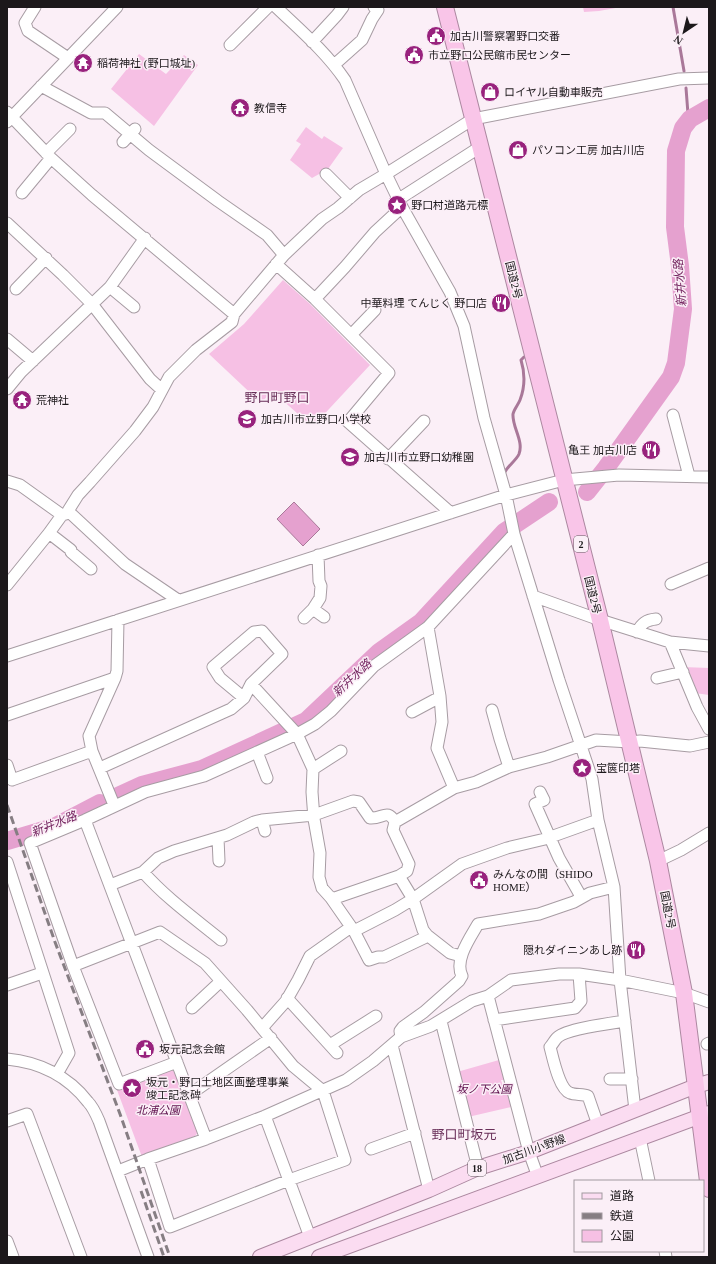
<svg xmlns="http://www.w3.org/2000/svg" width="716" height="1264" font-family="'Times New Roman','Noto Sans JP',serif">
  <style>
    .green { fill: #f6c0e4 }
    .water { fill: #e5a1cf; stroke: #a97899 }
    .lines { fill: none; stroke-linecap: round; stroke-linejoin: round }
    .stream { stroke: #a97899; stroke-width: 3 }
    .river { stroke: #e5a1cf; stroke-width: 18 }
    .minor-casing { stroke: #a79ca3; stroke-width: 13 }
    .major-casing { stroke: #ac88a0; stroke-width: 16 }
    .highway-casing { stroke: #ac88a0; stroke-width: 18 }
    .minor { stroke: #fff; stroke-width: 11 }
    .major { stroke: #fbdcf1; stroke-width: 14 }
    .highway { stroke: #f9c5e8; stroke-width: 16 }
    .rail { stroke: #867e83; stroke-width: 3; stroke-dasharray: 8 4; stroke-linecap: butt }
    .labels { text-anchor: middle; dominant-baseline: central; stroke-width: 3; stroke-linejoin: round; paint-order: stroke }
    .shield { fill: #fbeff7; stroke: #5f585d; stroke-width: 1 }
    .shield-label { font-size: 10px; font-weight: bold; fill: #1c181b }
    .poi-label { font-size: 11px; fill: #1c181b; stroke: #fbeff7; text-anchor: start }
    .street-label { font-size: 11px; fill: #1c181b; stroke: #fbeff7 }
    .park-label { font-size: 11px; font-style: italic; fill: #5e0e4c; stroke: #fbeff7 }
    .water-label { font-size: 12px; font-style: italic; fill: #762762; stroke: #fbeff7 }
    .quarter-label { font-size: 13px; fill: #682e58; stroke: #fbeff7 }
  </style>
  <rect width="100%" height="100%" fill="#fbeff7"/>
  <!-- green -->
  <path class="green" d="M583 7H621L599 11 584 12Z
    M139 54 166 74 184 55 198 65 154 126 111 89Z
    M306 127 322 139 324 136 343 148 328 169 312 178 290 160 301 144 296 141Z
    M283 280 310 304 370 365 316 423 311 420 306 421 272 391 261 403 209 354 244 324Z
    M683 667 709 668V695L695 693Z
    M499 1060 504 1080H501L504 1089H506L511 1107 468 1117 464 1089H462L457 1072Z
    M170 1069 176 1073 199 1131 195 1136 142 1157 117 1090Z"/>
  <!-- water -->
  <path class="water" d="M294 502 320 529 303 546 277 519Z"/>
  <g class="lines">
    <!-- stream -->
    <path class="stream" d="M673 7 684 71
      M686 88 688 114 690 119
      M504 474C506 467 516 461 519 454 524 441 512 427 513 414 514 409 518 405 520 400 525 387 525 373 521 360L524 357"/>
    <!-- river -->
    <path class="river" d="M587 492 606 468 671 377 676 363 683 309 680 266 675 227 676 151 683 128 690 119 709 108
      M118 796 142 785 202 769 306 721 379 652 421 622 504 532 549 502
      M7 841 54 827 100 803"/>
    <!-- minor casing -->
    <g class="minor-casing">
      <path id="minor" d="M35 7 25 23 28 31 68 58
        M276 7C300 30 326 52 345 80L386 174 402 207 450 292 464 326 484 418 506 495 514 534 559 680 592 779 598 820 614 887 620 980 635 1110
        M312 42 337 15 343 7
        M230 45 268 7
        M334 65 362 40 372 19 378 10 374 7
        M41 86 91 113H105L149 150 218 201 267 235 284 255
        M7 112 51 158 92 195 234 314
        M7 122 117 7
        M123 142 135 129
        M46 153 70 129
        M326 174 350 198
        M22 193 51 158
        M399 199 480 147
        M7 223 63 275 92 304 150 379 162 390
        M276 264 315 299 389 373 348 422 451 513
        M110 287 134 307
        M16 289 46 258
        M315 299 345 267 375 232 402 207
        M351 335 375 310
        M7 339 33 361
        M7 389 21 372 110 287 145 238
        M673 415 689 476
        M388 459 424 421
        M7 481 20 485 62 515
        M68 511 125 564 178 600
        M49 533 71 550V552L91 569
        M671 584 709 568
        M7 585 49 533 62 515 66 514 68 511 78 495 90 482 135 431 153 407 169 377 196 350 232 322 234 314 284 255 322 219 338 208 359 190 386 174 473 119 679 79 709 78
        M533 596 600 620 670 642 709 646
        M313 609 324 617
        M304 618 313 609 320 598 321 586 319 581 318 555
        M428 627 440 696 442 722 437 748 454 788 395 822 393 830 409 864 407 871 399 876 413 899 423 930 427 935 450 953 461 956
        M637 632C642 623 646 620 656 619
        M670 642 697 707 709 729
        M7 656 506 495 564 480 619 475 709 477
        M657 678 683 672
        M251 684 297 734 313 769 312 792 314 819 320 853 319 877 322 888 331 898 354 931 369 960 378 957H384L424 938 427 935
        M492 710 500 739 509 767
        M412 712 440 697
        M7 715 115 678
        M257 752 267 778
        M7 765 12 780 92 751
        M100 768 231 709 244 698 251 684 282 654 262 631 254 632 213 667 220 678 244 698
        M313 769 341 751
        M454 788 476 782 509 767 547 757 596 740 630 742 640 741 690 746 709 742
        M540 792 544 800 535 804 559 858 579 893 580 898
        M114 805 92 751 89 736 115 678 117 671 118 620
        M85 820 206 1139
        M262 820 265 831
        M218 838 219 861
        M658 861 681 850 709 833
        M7 862 69 1053 57 1074
        M143 872C166 898 194 918 221 940
        M110 885 143 872 158 858 174 851 227 835 254 822 262 820 314 815 353 801 359 802 370 818C383 819 387 808 395 822
        M332 899 399 876
        M354 931 395 910 413 899 462 864 507 848 545 839 598 820
        M73 966 160 932 205 963 247 1010 293 1066 323 1091 345 1160 289 1180 170 1227 148 1159 206 1139 265 1116 346 1080 373 1061 401 1037 431 1026 472 1001 488 996 511 980 559 974H579L620 980 684 993 709 1002
        M7 985 42 973
        M488 996 529 1152 538 1177
        M287 998 337 1053
        M192 1008 221 981
        M494 1020 575 1008 581 1001 579 974
        M441 1021 478 1168
        M262 1028 286 1001 298 980 310 956 351 927
        M401 1037 400 1031 403 1027 424 1012 459 981 462 976C454 960 470 938 478 924L539 914 574 902 590 893 614 887
        M707 1044 709 1043
        M330 1045 376 1016
        M392 1045 429 1190
        M7 1059C39 1062 68 1076 88 1102 93 1107 96 1114 99 1121L148 1257
        M177 1062 119 1084 73 966 30 843 85 820 145 792 204 776 297 734 315 724 331 711 374 666 428 627 514 534
        M610 1079H632
        M189 1095 271 1038
        M265 1116 310 1237
        M7 1121 27 1114 81 1257
        M598 1125 588 1096C583 1094 575 1095 570 1093 559 1089 553 1058 550 1047 553 1044 555 1039 558 1037 566 1029 612 1023 625 1021
        M640 1138 649 1181
        M371 1149 415 1133
        M118 1171 148 1159
        M7 1241 13 1257
        M665 1251 666 1257"/>
    </g>
    <!-- major casing -->
    <g class="major-casing">
      <path id="major" d="M260 1257 429 1190 478 1168 529 1152 696 1086 709 1082
        M319 1257 709 1113"/>
    </g>
    <!-- highway casing -->
    <g class="highway-casing">
      <path id="highway" d="M445 7 600 620 658 861 684 993 709 1189"/>
    </g>
    <!-- minor -->
    <use href="#minor" class="minor"/>
    <!-- major -->
    <use href="#major" class="major"/>
    <!-- highway -->
    <use href="#highway" class="highway"/>
    <!-- rail -->
    <path class="rail" d="M7 805 55 942 120 1114 170 1257
      M141 1191 164 1257"/>
  </g>
  <!-- icons -->
  <defs>
    <g id="civic-disc" transform="scale(1)"><circle r="9.5" fill="#98227d" stroke="#fbeff7"/><path d="M-.6-6.5H3V-4.5H.6V-3L4-1V1h2V6H-6V1h2V-1L-.6-3ZM-1.2 2.5V6h2.4V2.5Z" fill="#fff"/></g>
    <g id="temple-disc" transform="scale(1)"><circle r="9.5" fill="#98227d" stroke="#fbeff7"/><path d="M0-6L5-2H3V0L6.5 2.5H4V6H1.5V3h-3V6H-4V2.5H-6.5L-3 0V-2H-5Z" fill="#fff"/></g>
    <g id="shop-disc" transform="scale(1)"><circle r="9.5" fill="#98227d" stroke="#fbeff7"/><path d="M-5-2.5h2.3a2.7 3.5 0 0 1 5.4 0H5L5.5 6h-11ZM-1.5-2.5h3a1.5 2.3 0 0 0-3 0Z" fill="#fff"/></g>
    <g id="sight-disc" transform="scale(1)"><circle r="9.5" fill="#98227d" stroke="#fbeff7"/><path d="M0-6L1.8-2.2L6-1.7L2.9 1.2L3.7 5.4L0 3.3L-3.7 5.4L-2.9 1.2L-6-1.7L-1.8-2.2Z" fill="#fff"/></g>
    <g id="restaurant-disc" transform="scale(1)"><circle r="9.5" fill="#98227d" stroke="#fbeff7"/><path d="M-5-6h1v4h1v-4h1v4h1v-4h1v5L-1.5 .5V6h-2V.5L-5-1ZM5-6V6H3V1.5H1.5Q1.5-4 5-6Z" fill="#fff"/></g>
    <g id="school-disc" transform="scale(1)"><circle r="9.5" fill="#98227d" stroke="#fbeff7"/><path d="M0-5L7-2L0 1L-7-2ZM-4 1L0 2.5L4 1V4Q0 6-4 4Z" fill="#fff"/></g>
  </defs>
  <g fill-rule="evenodd">
    <use href="#civic-disc" x="436" y="36"/>
    <use href="#civic-disc" x="414" y="55"/>
    <use href="#temple-disc" x="83" y="63"/>
    <use href="#shop-disc" x="490" y="92"/>
    <use href="#temple-disc" x="240" y="108"/>
    <use href="#shop-disc" x="518" y="150"/>
    <use href="#sight-disc" x="397" y="205"/>
    <use href="#restaurant-disc" x="501" y="303"/>
    <use href="#temple-disc" x="22" y="400"/>
    <use href="#school-disc" x="247" y="419"/>
    <use href="#restaurant-disc" x="651" y="450"/>
    <use href="#school-disc" x="350" y="457"/>
    <use href="#sight-disc" x="582" y="768"/>
    <use href="#civic-disc" x="479" y="880"/>
    <use href="#restaurant-disc" x="636" y="950"/>
    <use href="#civic-disc" x="145" y="1049"/>
    <use href="#sight-disc" x="132" y="1088"/>
  </g>
  <g class="labels">
    <!-- shield labels -->
    <g class="shield">
      <rect x="574" y="536" width="14" height="16" rx="3"/>
      <rect x="468" y="1160" width="18" height="16" rx="3"/>
    </g>
    <g class="shield-label">
      <text x="581" y="544">2</text>
      <text x="477" y="1168">18</text>
    </g>
    <!-- poi labels -->
    <g class="poi-label">
      <text x="450" y="36">加古川警察署野口交番</text>
      <text x="428" y="55">市立野口公民館市民センター</text>
      <text x="97" y="63">稲荷神社 (野口城址)</text>
      <text x="504" y="92">ロイヤル自動車販売</text>
      <text x="254" y="108">教信寺</text>
      <text x="532" y="150">パソコン工房 加古川店</text>
      <text x="411" y="205">野口村道路元標</text>
      <text x="487" y="303" text-anchor="end">中華料理 てんじく 野口店</text>
      <text x="36" y="400">荒神社</text>
      <text x="261" y="419">加古川市立野口小学校</text>
      <text x="637" y="450" text-anchor="end">亀王 加古川店</text>
      <text x="364" y="457">加古川市立野口幼稚園</text>
      <text x="596" y="768">宝篋印塔</text>
      <text x="493" y="874">みんなの間（SHIDO<tspan x="493" dy="13">HOME）</tspan></text>
      <text x="622" y="950" text-anchor="end">隠れダイニンあし跡</text>
      <text x="159" y="1049">坂元記念会館</text>
      <text x="146" y="1082">坂元・野口土地区画整理事業<tspan x="146" dy="13">竣工記念碑</tspan></text>
    </g>
    <!-- street labels -->
    <g class="street-label">
      <text transform="translate(514 280) rotate(76)">国道2号</text>
      <text transform="translate(593 595) rotate(76)">国道2号</text>
      <text transform="translate(668 910) rotate(79)">国道2号</text>
      <text transform="translate(534 1149) rotate(-20)">加古川小野線</text>
    </g>
    <!-- park labels -->
    <g class="park-label">
      <text x="484" y="1089">坂ノ下公園</text>
      <text x="158" y="1110">北浦公園</text>
    </g>
    <!-- water labels -->
    <g class="water-label">
      <text transform="translate(680 283) rotate(-95)">新井水路</text>
      <text transform="translate(352 678) rotate(-43)">新井水路</text>
      <text transform="translate(54 824) rotate(-22)">新井水路</text>
    </g>
    <!-- quarter labels -->
    <g class="quarter-label">
      <text x="277" y="397">野口町野口</text>
      <text x="464" y="1134">野口町坂元</text>
    </g>
  </g>
  <!-- border -->
  <rect width="716" height="1264" fill="none" stroke="#1c181b" stroke-width="16"/>
  <!-- legend -->
  <rect x="574" y="1180" width="130" height="72" fill="#fbeff7" stroke="#a2999f"/>
  <rect x="582" y="1193" width="20" height="6" fill="#fbdcf1" stroke="#a2999f"/>
  <text x="610" y="1200" font-size="12" fill="#1c181b">道路</text>
  <rect x="582" y="1213" width="20" height="6" fill="#867e83" stroke="#a2999f"/>
  <text x="610" y="1220" font-size="12" fill="#1c181b">鉄道</text>
  <rect x="582" y="1230" width="20" height="12" fill="#f6c0e4" stroke="#a2999f"/>
  <text x="610" y="1240" font-size="12" fill="#1c181b">公園</text>
  <!-- north arrow -->
  <g transform="translate(684 32) rotate(215)" stroke="#fbeff7" stroke-width="3" paint-order="stroke">
  <path d="M0-3L7 15L0 10L-7 15Z" fill="#1c181b"/>
  <text y="-6" font-size="11" font-weight="bold" text-anchor="middle" fill="#1c181b">N</text>
  </g>
</svg>
